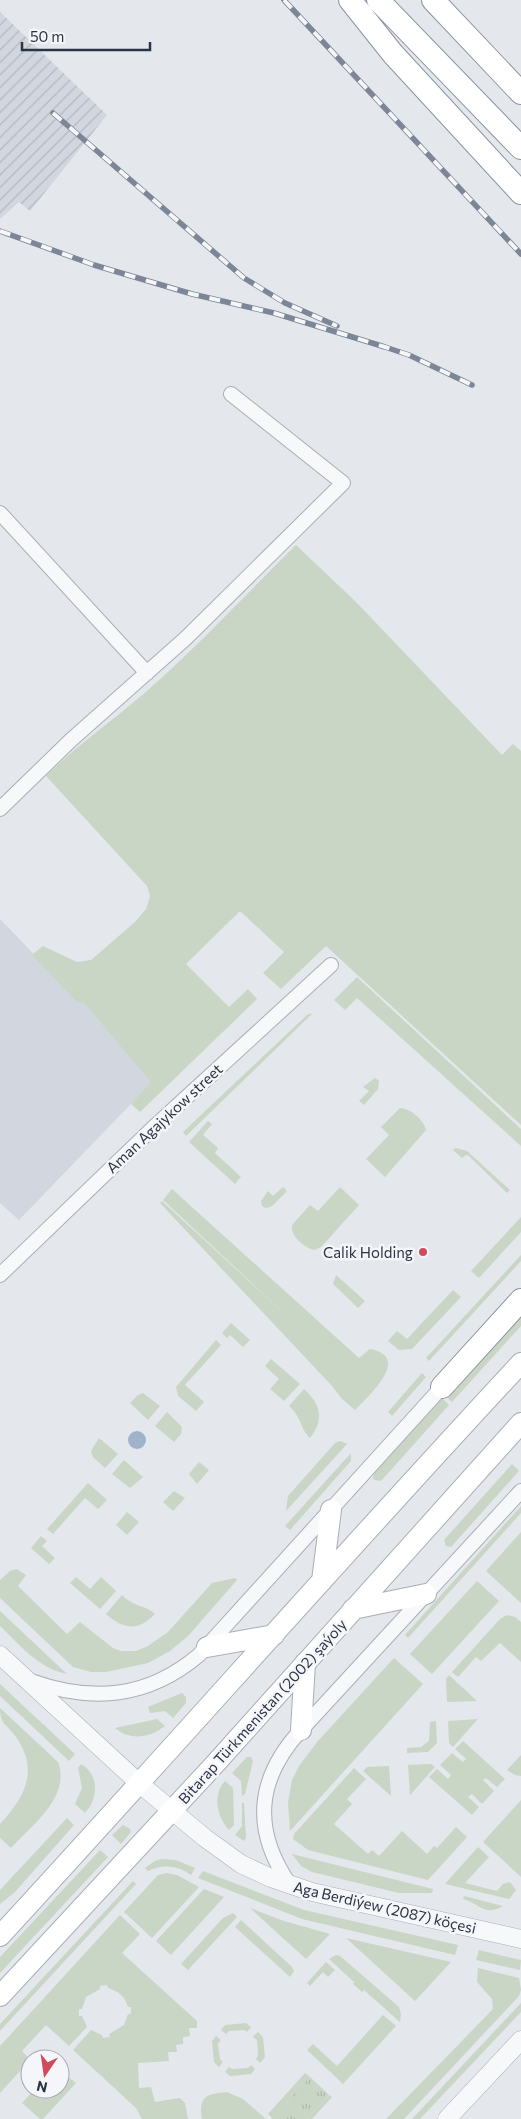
<svg xmlns="http://www.w3.org/2000/svg" width="521" height="2119" font-family="Commissioner,sans-serif">
  <style>
    .built { fill: #d2d6de }
    .industrial { fill: url(#industrial-furrows) }
    .grass { fill: #c9d6c5 }
    .park { fill: url(#park-tufts) }
    .water { fill: #9fb4cc }
    .lines { fill: none; stroke-linecap: round; stroke-linejoin: round }
    .minor-casing { stroke: #a9aeb7; stroke-width: 16 }
    .tertiary-casing { stroke: #a9aeb7; stroke-width: 19 }
    .secondary-casing { stroke: #a9aeb7; stroke-width: 22 }
    .trunk-casing { stroke: #8b94a3; stroke-width: 24 }
    .minor { stroke: #f7f8fa; stroke-width: 14 }
    .tertiary { stroke: #f7f8fa; stroke-width: 18 }
    .secondary { stroke: #fff; stroke-width: 20 }
    .trunk { stroke: #fff; stroke-width: 22 }
    .rail-casing { stroke: #7d8696; stroke-width: 5.5 }
    .rail { stroke: #f4f6f9; stroke-width: 4; stroke-dasharray: 11; stroke-linecap: butt }
    .poi-dot { fill: #d1495b; stroke: #f4f6f9; stroke-width: 2 }
    .labels { text-anchor: middle; dominant-baseline: central; stroke-width: 5; stroke-linejoin: round; paint-order: stroke }
    .street-label { font-size: 15px; fill: #2b3445; stroke: #f4f6f9 }
    .poi-label { font-size: 15px; fill: #2b3445; stroke: #f4f6f9; text-anchor: end }
  </style>
  <defs>
    <pattern id="industrial-furrows" width="10" height="10" patternUnits="userSpaceOnUse" patternTransform="scale(1.25)"><rect width="10" height="10" fill="#d2d6de"/><path d="M-1 1l2-2M0 10L10 0M9 11l2-2" fill="none" stroke="#b4b8c0"/></pattern>
    <pattern id="park-tufts" width="24" height="20" patternUnits="userSpaceOnUse" patternTransform="scale(1.25)"><rect width="24" height="20" fill="#c9d6c5"/><path d="M3 7l-1-3M5 7V3M7 7l1-3M15 17l-1-3M17 17v-4M19 17l1-3" fill="none" stroke="#adb8ab"/></pattern>
  </defs>
  <rect width="100%" height="100%" fill="#e4e7ec"/>
  <!-- built -->
  <path class="built" d="M0 919 78 1000 85 1003 153 1081 19 1220 0 1203Z"/>
  <!-- industrial -->
  <path class="industrial" d="M0 12 107 115 30 211 19 202 0 219Z"/>
  <!-- grass -->
  <path class="grass" d="M296 545 357 603 502 755 513 744 521 751V1125L326 946 281 989 263 973 284 952 240 911 186 964 229 1007 248 989 257 999 140 1112 131 1104 151 1082 85 1004 76 1001 32 955 43 946 77 962 91 960 135 922 146 909 150 896 147 886 46 776C80 742 121 715 157 682 205 639 250 590 296 545Z
    M357 977 521 1129V1146L357 998 345 1010 334 1000Z
    M313 1013 186 1136 183 1132 307 1015Z
    M375 1078 379 1081 378 1089 364 1105 359 1101 369 1091 363 1087Z
    M400 1108C410 1108 424 1120 426 1130L385 1177 366 1159 389 1135 381 1127Z
    M208 1121 212 1124 203 1135 218 1148 215 1153 241 1177 235 1184 189 1142Z
    M456 1148 467 1151 510 1190 507 1193 469 1156 466 1155 462 1158 453 1150 448 1153Z
    M283 1187 287 1191 272 1206 266 1208 262 1206 261 1201 268 1191 273 1196Z
    M340 1187 359 1205 321 1247 314 1250C304 1247 290 1236 292 1225L310 1205 318 1211Z
    M172 1189 359 1358 370 1349C413 1357 367 1397 355 1410L342 1399 332 1386 160 1203 162 1201 303 1331 163 1200Z
    M521 1217V1232L479 1278 471 1271Z
    M521 1255V1261L429 1361 426 1358Z
    M336 1275 365 1301 358 1308 333 1284Z
    M453 1290 461 1297 412 1349 399 1350 388 1341 397 1331 407 1339Z
    M521 1309V1326L452 1402 444 1395Z
    M231 1323 250 1340 243 1347 230 1335 227 1338 222 1333Z
    M216 1340 221 1345 185 1385 204 1402 196 1411 178 1396 176 1387Z
    M271 1359 300 1384 284 1401 270 1389 279 1379 265 1366Z
    M422 1373 426 1377 392 1416 388 1412Z
    M304 1389C320 1403 325 1420 310 1438 300 1429 303 1419 289 1406Z
    M143 1393 160 1406 148 1420 130 1403 138 1395Z
    M441 1397 449 1405 382 1480 379 1481 373 1479 374 1472Z
    M167 1412 182 1427 181 1434 174 1442 155 1426Z
    M99 1438 118 1454 105 1468 93 1457 91 1451Z
    M340 1441 347 1444 286 1511 288 1496 335 1443Z
    M351 1453V1461L290 1530 285 1526Z
    M124 1460 143 1477 130 1488 112 1474Z
    M199 1462 209 1470 197 1484 189 1474Z
    M512 1464 519 1471 451 1547 446 1546 444 1540Z
    M88 1483 107 1500 98 1509 85 1498 53 1534 47 1529Z
    M174 1491 185 1498 173 1511 163 1502Z
    M521 1506V1513L408 1638 405 1635Z
    M127 1512 139 1522 127 1535 116 1525Z
    M521 1532V1603L486 1571Z
    M41 1536 47 1541 42 1546 55 1558 49 1564 31 1548Z
    M17 1569 26 1575 18 1586 67 1634 80 1622 113 1648 121 1651H136L148 1646 168 1632 212 1583 235 1578 237 1580 188 1636 170 1651 148 1663 106 1672H91L73 1667 0 1598V1580L10 1571Z
    M76 1577 90 1589 101 1577 116 1591 100 1609 70 1583Z
    M477 1581 499 1601 432 1674 410 1654Z
    M122 1595C135 1608 144 1604 155 1614 138 1632 123 1629 106 1614Z
    M0 1611 67 1674C38 1668 20 1645 0 1626Z
    M507 1615 515 1617 521 1622V1662L500 1643 481 1661 476 1657 458 1677 452 1672 500 1619Z
    M394 1658 423 1684 290 1831 288 1802 292 1780 299 1766 317 1742Z
    M449 1675 477 1701 447 1702 446 1679Z
    M0 1684 75 1754 69 1761 0 1696Z
    M182 1693 186 1697V1703L173 1718 165 1711 150 1713 148 1707Z
    M0 1708 58 1762C71 1797 32 1825 11 1848L0 1838V1824C24 1798 40 1771 16 1737 7 1724 0 1725 0 1708Z
    M157 1719 165 1726C150 1738 130 1741 115 1728Z
    M478 1719 453 1747 449 1743 448 1721Z
    M436 1721 437 1743 428 1752 407 1753V1748L421 1747 429 1741 430 1722Z
    M463 1741 505 1779 497 1787 486 1778 483 1780 494 1791 482 1804 472 1794 468 1797 479 1807 472 1815 429 1777 437 1769 448 1779 451 1775 440 1765 452 1753 463 1762 466 1759 455 1749Z
    M521 1755V1776L515 1775 507 1770Z
    M247 1757H251L253 1761 245 1794 242 1796 241 1781 232 1773Z
    M81 1764C100 1775 98 1799 85 1813L75 1804 82 1788 78 1768Z
    M431 1764 435 1767 410 1795 408 1765Z
    M389 1766 391 1796 363 1771 367 1767Z
    M354 1768 366 1779 347 1799 352 1804 334 1824 368 1854 372 1850 379 1856 402 1831 427 1854 434 1846 437 1848 456 1827 467 1837 428 1880 308 1850 293 1839 294 1834Z
    M225 1781 233 1788 234 1825 229 1830C217 1817 212 1795 225 1781Z
    M521 1800V1877L483 1842Z
    M242 1803H244L246 1838 244 1841 235 1835 242 1826Z
    M67 1818 74 1825 15 1892 0 1904V1890Z
    M123 1825 130 1829 131 1832 121 1844 112 1835Z
    M478 1847 489 1857 465 1883 497 1891 503 1884 510 1882 516 1890 509 1899 445 1884Z
    M100 1850 108 1857 0 1973V1957Z
    M292 1854 433 1889 432 1893H399L312 1872 301 1866Z
    M162 1859 176 1860 195 1868 191 1875C177 1865 163 1864 148 1871L145 1868 155 1861Z
    M203 1871 304 1910 458 1945 455 1955 302 1919 198 1878Z
    M167 1873 177 1875 199 1887 152 1938 124 1912 158 1875Z
    M133 1881 136 1884 0 2031V2024Z
    M204 1889 224 1897 171 1955 156 1941Z
    M464 1896 503 1906C484 1917 481 1904 463 1899Z
    M250 1908 284 1921 330 1934 306 1959Z
    M233 1913 237 1917 188 1970 181 1964 223 1918Z
    M120 1915 140 1934 122 1953 197 2021V2028H189L190 2036 183 2037V2044L176 2045 177 2052H168L169 2061 138 2063 139 2088 151 2087 155 2102 180 2098 185 2103 188 2119H142L136 2108 73 2050 91 2030 102 2035 103 2038 110 2037 109 2034 124 2025 128 2014H131V2007H128C125 1996 118 1991 108 1988L107 1985 100 1986V1989L86 1997 82 2009H79V2016H82L87 2027 69 2046 46 2025 22 2051 30 2060 0 2093V2046Z
    M241 1920 292 1967 294 1971 290 1977 235 1927Z
    M346 1938 451 1962 415 2001Z
    M479 1950 521 1960 520 1970 476 1960Z
    M336 1955 340 1956 399 2007 401 2014 400 2022 364 1990 362 1992 353 1984 354 1982 329 1959Z
    M326 1962 335 1970 328 1977 323 1972 310 1986 307 1983Z
    M478 1968 519 1978 521 1990 519 1996 404 2119H386L493 2009 492 1999 477 1982Z
    M521 2003V2012L420 2119H412Z
    M383 2015 396 2026 343 2084 307 2050 313 2044 337 2066Z
    M246 2023 251 2027 247 2032 244 2030 229 2031 226 2034 221 2030 225 2025Z
    M258 2032 263 2037 265 2057 260 2063 256 2059 258 2055 257 2040 253 2037Z
    M216 2036 221 2040 218 2044 220 2059 223 2062 219 2067 214 2062 212 2041Z
    M251 2065 255 2069 251 2074 230 2076 225 2072 229 2067 232 2069 248 2068Z
    M60 2071 76 2083 43 2119H40L22 2103 35 2089H60Z
    M305 2073 310 2077 272 2118 268 2114Z
    M227 2092 243 2099 266 2119H202C198 2096 207 2094 227 2092Z
    M329 2095 332 2097 312 2119H307Z"/>
  <!-- park -->
  <path class="park" d="M310 2077 329 2095 307 2119H271Z"/>
  <!-- water -->
  <path class="water" d="M128 1440a9 9 0 1 1 18 0a9 9 0 1 1-18 0Z"/>
  <g class="lines">
    <!-- minor casing -->
    <g class="minor-casing">
      <path id="minor" d="M0 513 147 673
        M0 809 71 740 186 638 343 483 231 394
        M0 1275 153 1128 331 965
        M31 1681C93 1703 148 1698 199 1655L442 1387
        M290 1885C252 1830 256 1779 301 1730L521 1491"/>
    </g>
    <!-- tertiary casing -->
    <g class="tertiary-casing">
      <path id="tertiary" d="M0 1655 140 1784 205 1838 241 1864 271 1878 312 1892 521 1939
        M447 2119 521 2040"/>
    </g>
    <!-- secondary casing -->
    <g class="secondary-casing">
      <path id="secondary" d="M322 1581 331 1510
        M353 1609 426 1594
        M207 1647 274 1635
        M301 1730 305 1663
        M0 1936C175 1746 345 1552 521 1363
        M0 1996 215 1764 521 1423"/>
    </g>
    <!-- trunk casing -->
    <g class="trunk-casing">
      <path id="trunk" d="M350 0 393 54 521 193
        M378 0 521 148
        M433 0 521 93
        M442 1387 521 1300"/>
    </g>
    <!-- minor -->
    <use href="#minor" class="minor"/>
    <!-- tertiary -->
    <use href="#tertiary" class="tertiary"/>
    <!-- secondary -->
    <use href="#secondary" class="secondary"/>
    <!-- trunk -->
    <use href="#trunk" class="trunk"/>
    <!-- rail casing -->
    <g class="rail-casing">
      <path id="rail" d="M284 0 521 254
        M53 113 244 278 285 303 337 326
        M0 231 94 265 192 294 274 313 385 347 409 355 472 385"/>
    </g>
    <!-- rail -->
    <use href="#rail" class="rail"/>
  </g>
  <!-- markers -->
  <circle class="poi-dot" cx="423" cy="1252" r="5"/>
  <g class="labels">
    <!-- street labels -->
    <g class="street-label">
      <text transform="translate(164 1118) rotate(-43)">Aman Agajykow street</text>
      <text transform="translate(262 1711) rotate(-48)">Bitarap Türkmenistan (2002) şaýoly</text>
      <text transform="translate(385 1907) rotate(13)">Aga Berdiýew (2087) köçesi</text>
    </g>
    <!-- poi labels -->
    <g class="poi-label">
      <text x="413" y="1252">Calik Holding</text>
    </g>
  </g>
  <!-- north arrow -->
  <g transform="translate(45 2074) rotate(193)"><circle r="24" fill="#f4f6f9" stroke="#a4a8b1"/>
  <path d="M0-4L9 19L0 12L-9 19Z" fill="#d1495b"/>
  <text y="-8" font-size="14" font-weight="bold" text-anchor="middle" fill="#2b3445">N</text>
  </g>
  <!-- scale -->
  <path d="M22 42v8h128v-8" fill="none" stroke="#2b3445" stroke-width="2.5"/>
  <text x="30" y="42" font-size="15" fill="#2b3445" stroke="#f4f6f9" stroke-width="4" paint-order="stroke">50 m</text>
</svg>
